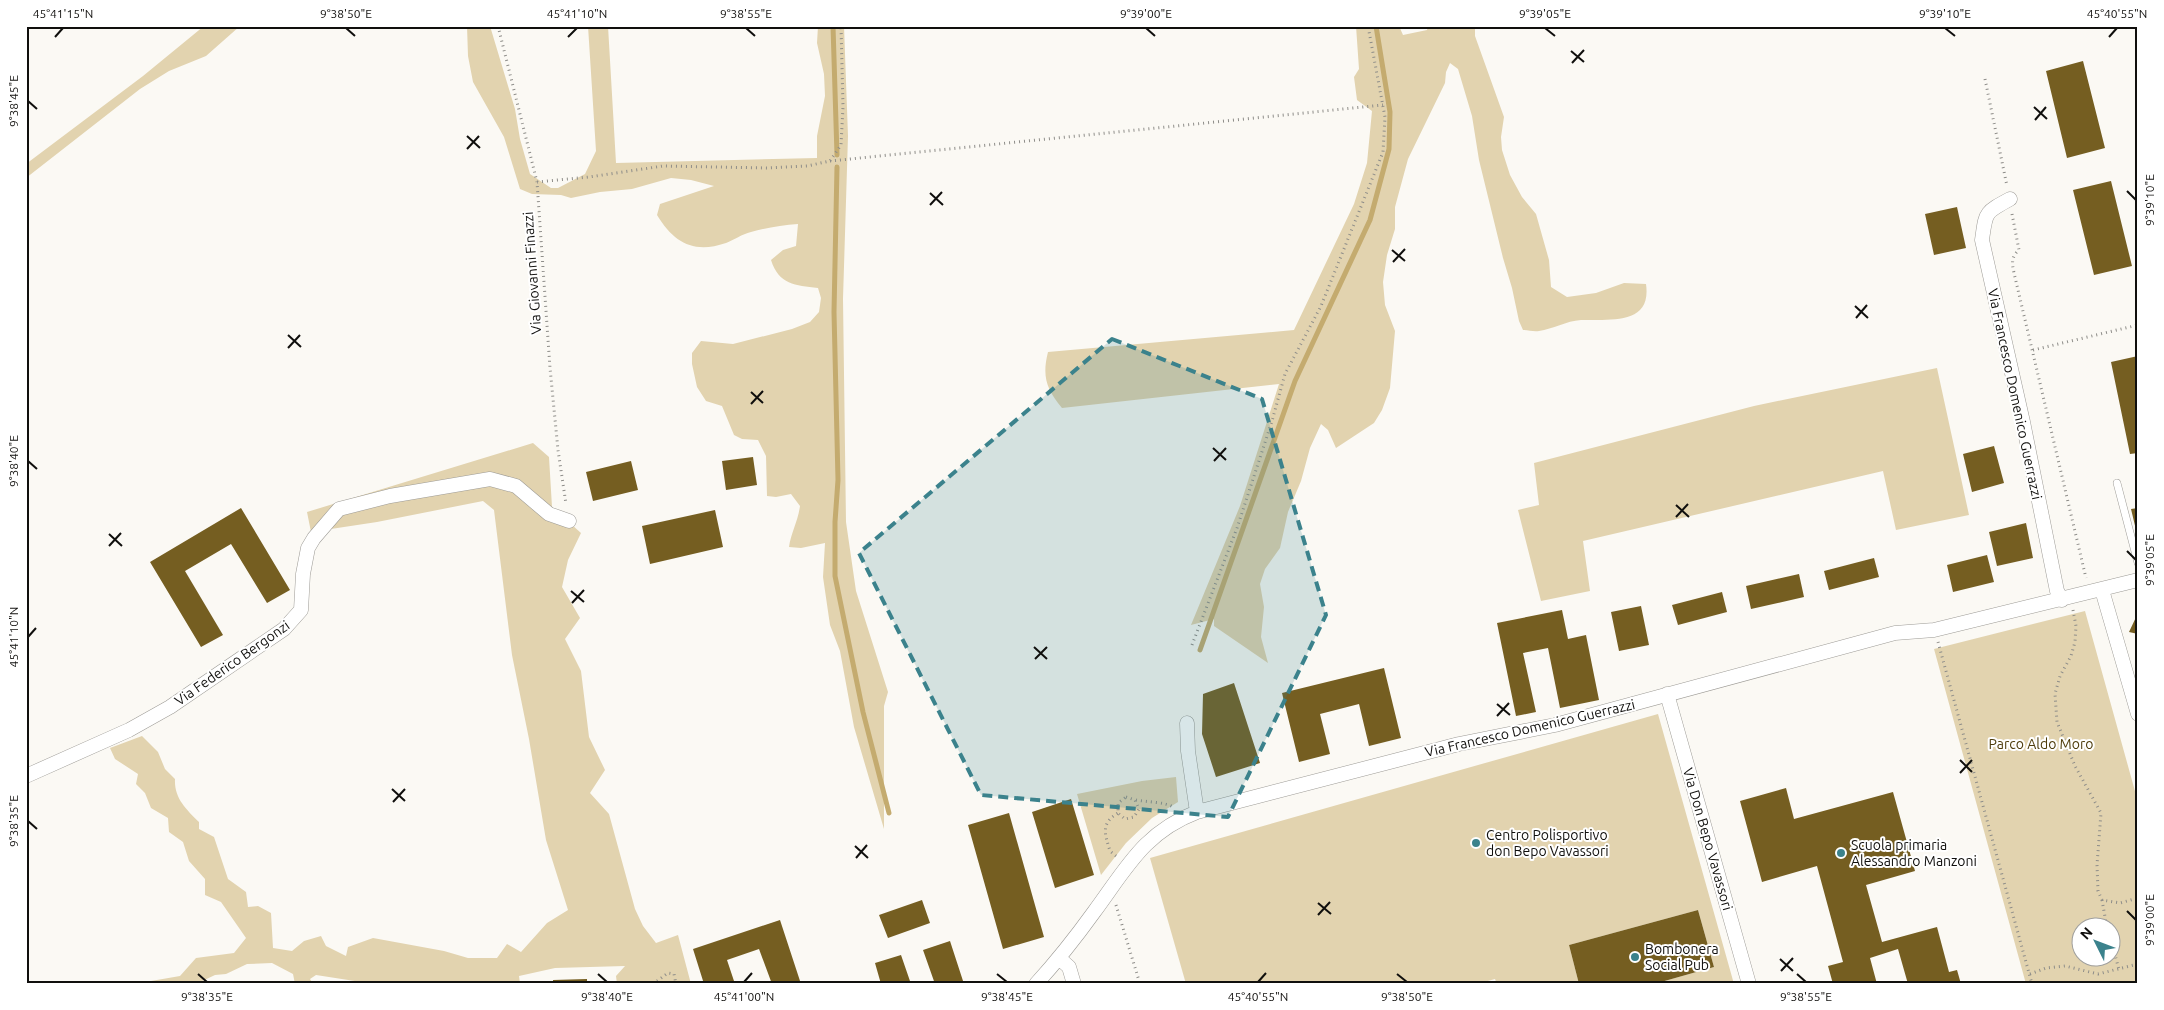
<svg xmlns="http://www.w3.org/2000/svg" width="2164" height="1010" font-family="Ubuntu,sans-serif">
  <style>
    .green { fill: #e2d3af; fill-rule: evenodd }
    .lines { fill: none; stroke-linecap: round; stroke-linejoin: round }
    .stream { stroke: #c4ab6f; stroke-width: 5 }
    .building { fill: #755e21 }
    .service-casing { stroke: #9d9b96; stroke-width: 8 }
    .minor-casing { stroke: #9d9b96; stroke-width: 15 }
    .path { stroke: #8e8d89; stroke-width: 3; stroke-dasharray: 1 4; stroke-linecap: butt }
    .service { stroke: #fff; stroke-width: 7 }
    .minor { stroke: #fff; stroke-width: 14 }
    .marked { fill: #3b828c; fill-opacity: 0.2; stroke: #3b828c; stroke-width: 4; stroke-dasharray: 10 6; stroke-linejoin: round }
    .ticks { fill: none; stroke: #100f0d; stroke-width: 2 }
    .poi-dot { fill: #3b828c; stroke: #fff; stroke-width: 2 }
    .labels { text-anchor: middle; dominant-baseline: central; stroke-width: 4; stroke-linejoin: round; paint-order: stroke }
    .street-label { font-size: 14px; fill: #100f0d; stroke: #fff }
    .park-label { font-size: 14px; fill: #4e3c0b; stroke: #fff }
    .poi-label { font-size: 14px; fill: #100f0d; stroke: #fff; text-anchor: start }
    .neatline { fill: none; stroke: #100f0d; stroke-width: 2 }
    .ticks-label { font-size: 12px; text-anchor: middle; fill: #100f0d }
  </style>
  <rect width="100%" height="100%" fill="#fbf9f4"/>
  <!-- green -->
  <path class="green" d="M204 26H240L206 56 169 71 140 89 26 178V164L143 76Z
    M467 26H490L515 109 520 139 530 174 551 188H558L585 174 596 151 588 26H608L616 163 817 158V136L825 96 824 74 817 43 818 26H844L848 136 843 299 846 522 856 591 888 692 884 706V829L854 727 840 651 830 625 823 577 825 543 801 548 789 547C791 533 798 521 800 506L791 494 776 497 767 496 766 456 758 440 742 439 734 435 722 406 706 401 697 387 692 364V353L701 341 733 344 792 329 810 322 819 312 821 298 818 288C795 285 779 285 771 260L783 250 796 246 798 224C782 225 766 228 751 232 742 234 734 240 726 243 694 254 674 243 657 215L660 204 714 186 691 180 671 178 632 189 600 192 571 198 561 195 532 194 520 189 504 137 473 82 468 56Z
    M1356 26H1399L1403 35 1427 30 1428 26H1475V36L1504 117 1501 137 1502 150 1510 175 1522 197 1536 214 1549 260 1551 287 1567 297 1596 293 1624 283 1646 284C1652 326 1609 319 1581 320 1566 321 1553 329 1539 331 1534 332 1528 330 1523 330L1519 321 1512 288 1503 258 1479 160 1472 116 1458 69 1450 63 1446 72 1445 83 1408 159 1395 207V229L1387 255 1383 282 1385 305 1395 331 1390 388 1382 410 1374 423 1336 448 1328 430 1321 424 1310 448 1301 481 1288 512 1280 548 1265 569 1260 584 1264 607 1261 637 1268 663 1214 626V619L1191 625 1240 506 1279 384 1062 408C1046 389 1042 376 1048 352L1294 330 1354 204 1367 163 1372 111 1357 100 1354 77 1359 69Z
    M1937 368 1969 515 1896 530 1883 471 1583 541 1590 591 1541 601 1518 510 1539 505 1534 463 1754 406Z
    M533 443 549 457 552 507 581 533 568 560 562 587 580 618 565 639 581 671 589 737 605 770 590 793 609 814 635 909 643 926 656 943 678 935 691 984H617L616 976 625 966 555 968 519 976 520 984H374L316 975 310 979 313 984H295L293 974 272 963 247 964 226 974 215 975 196 984H149L151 981 180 976 196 958 234 953 246 938 221 902 205 895V879L189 861 183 842 169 832 168 818 151 808 145 793 136 784 138 774 115 759 110 748 142 736 158 752 165 769 175 779C174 798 186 809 199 822V829L214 837 228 879 246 892 248 907 258 906 271 913 273 948 292 951 304 941 321 936 326 946 346 956 348 947 373 938 444 951 468 958H497L507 944 521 952 547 923 568 910 546 840 529 739 512 655 494 510 483 501 377 522 311 532 307 512Z
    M2085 611 2138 802V984H2026L1934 649ZM2082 928H2112V958H2082Z
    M1658 714 1734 984H1654L1714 967 1698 910 1569 945 1579 984H1497L1495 979 1477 984H1186L1150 858Z
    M1176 777 1178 802 1152 818 1126 843 1101 875 1077 794 1142 781Z"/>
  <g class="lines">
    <!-- stream -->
    <path class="stream" d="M833 26 837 155
      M837 167 834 312 838 480 835 522V576L863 712 889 813
      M1200 650 1295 381 1370 220 1389 149 1390 112 1376 26"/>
  </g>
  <!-- building -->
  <path class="building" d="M2083 61 2105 148 2067 158 2046 71Z
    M2111 181 2132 266 2094 275 2073 190Z
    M1957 207 1966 248 1934 255 1925 214Z
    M2138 356V453L2130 454 2111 362Z
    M1994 446 2004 483 1972 492 1963 454Z
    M753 457 757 485 726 490 722 461Z
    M631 461 638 490 593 501 586 472Z
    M241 508 290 590 267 603 231 544 185 571 223 635 201 647 150 562Z
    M2138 508V534H2137L2131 509Z
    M715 510 723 547 650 564 642 526Z
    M2026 523 2033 558 1997 566 1989 532Z
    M1987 555 1994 582 1953 592 1947 565Z
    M1874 558 1879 577 1829 590 1824 571Z
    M1799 574 1804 597 1751 609 1746 586Z
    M1722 592 1727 612 1678 625 1672 605Z
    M1641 606 1649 645 1619 651 1611 612Z
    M1562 610 1568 639 1586 635 1599 700 1560 708 1548 648 1523 653 1536 712 1516 716 1497 623Z
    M2138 613V634L2129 632Z
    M1384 668 1401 738 1369 746 1359 704 1320 714 1330 754 1299 762 1282 693Z
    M1234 683 1260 763 1216 777 1202 734 1203 694Z
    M1786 788 1794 819 1893 792 1915 871 1866 885 1882 942 1937 927 1949 972 1957 970 1961 984H1908L1898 949 1870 958 1877 984H1833L1828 966 1843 962 1817 866 1762 882 1740 801Z
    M1071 799 1094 875 1055 888 1032 812Z
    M1009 813 1044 937 1003 949 968 825Z
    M922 900 930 923 888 938 879 915Z
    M1698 910 1714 967 1654 984H1579L1569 945Z
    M780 920 801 984H772L759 949 727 960 735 984H704L693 949Z
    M950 941 964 984H935L923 950Z
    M901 955 911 984H881L875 963Z
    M587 979V984H553V980Z"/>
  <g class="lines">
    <!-- service casing -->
    <g class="service-casing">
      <path id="service" d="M2117 483 2138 563"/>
    </g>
    <!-- minor casing -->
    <g class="minor-casing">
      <path id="minor" d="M2010 199C1984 213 1986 212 1982 240L2023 422 2057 591 2062 600
        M2102 590 2138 714
        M1667 694 1749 984
        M1187 723 1188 751 1197 812
        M26 776 129 730 170 707 284 629 301 610 303 574 308 548 314 538 339 509 390 496 490 479 516 486 549 514 569 521
        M1059 958 1069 967 1074 984
        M1036 984C1057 961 1076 937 1094 912 1126 869 1144 832 1197 812L1459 744 1555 725 1895 633 1934 630 2138 580"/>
    </g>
    <!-- path -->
    <path class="path" d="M498 26 537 182 550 368 558 450 566 504
      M1985 79 2007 186
      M830 161 1383 105
      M537 182 589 177 663 166 768 168 807 166 830 161 841 145 843 107 841 26
      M2012 214 2019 250C2011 257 2012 263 2014 273L2086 578
      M2033 350 2138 325
      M2073 610 2076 626 2075 642 2071 656 2060 676 2055 694 2057 722 2075 766 2101 813 2097 865 2098 891 2102 900 2120 903 2138 898
      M1938 642 2032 984
      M1192 645 1237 528 1272 421 1285 374 1321 306 1383 152 1385 117 1368 26
      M1126 797 1135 800 1139 809 1134 817 1125 819 1118 813V803Z
      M1136 800C1146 802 1166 802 1173 807
      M1116 856 1110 851C1105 834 1100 824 1118 813
      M2102 900 2107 928
      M1116 905 1140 984
      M2112 943 2119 970
      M2030 974 2046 968 2065 966 2098 974 2138 964
      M653 984 668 973 674 974 676 984"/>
    <!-- service -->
    <use href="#service" class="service"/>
    <!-- minor -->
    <use href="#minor" class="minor"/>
  </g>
  <!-- marked area -->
  <path class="marked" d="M1112 339 1262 399 1326 615 1228 817 981 795 859 553Z"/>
  <!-- ticks -->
  <path class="ticks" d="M346 28 355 36M746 28 755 36M1146 28 1155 36M1545 28 1555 36M1945 28 1955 36M55 37 63 28M568 37 577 28M2109 37 2117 28M1571 51 1584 62M1572 63 1584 50M28 101 37 109M2034 107 2047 119M2035 120 2046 107M467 136 480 148M467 149 479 136M2127 191 2136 200M930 193 943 205M930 205 942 192M1392 250 1405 261M1393 262 1405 249M1855 306 1868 318M1856 318 1867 305M288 335 301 347M288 348 300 335M751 392 763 403M751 404 763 391M1213 448 1226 460M28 461 37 469M1214 461 1226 448M1676 505 1689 517M1676 517 1688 504M109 534 122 546M109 546 121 533M2127 551 2136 560M571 591 584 602M572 603 584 590M28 637 36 628M1034 647 1047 659M1035 659 1047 647M1497 704 1510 715M1497 716 1509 703M1960 760 1972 772M1960 773 1972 760M392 789 405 801M393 802 405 789M28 821 37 829M855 846 868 858M856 858 867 845M1318 903 1331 914M2127 911 2136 920M1318 915 1330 902M1780 959 1793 971M1781 971 1793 958M198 974 207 982M598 974 607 982M997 974 1007 982M1397 974 1407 982M1797 974 1806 982M744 982 752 973M1258 982 1266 973"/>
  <!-- markers -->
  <g class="poi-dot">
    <circle cx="1476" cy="843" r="5"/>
    <circle cx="1841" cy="853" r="5"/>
    <circle cx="1635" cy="957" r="5"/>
  </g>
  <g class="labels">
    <!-- street labels -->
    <g class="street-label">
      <text transform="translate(532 273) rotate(-94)">Via Giovanni Finazzi</text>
      <text transform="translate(2015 394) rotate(78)">Via Francesco Domenico Guerrazzi</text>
      <text transform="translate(232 663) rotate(-35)">Via Federico Bergonzi</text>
      <text transform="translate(1530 728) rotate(-13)">Via Francesco Domenico Guerrazzi</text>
      <text transform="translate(1708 839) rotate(74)">Via Don Bepo Vavassori</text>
    </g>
    <!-- park labels -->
    <g class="park-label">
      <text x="2041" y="744">Parco Aldo Moro</text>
    </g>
    <!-- poi labels -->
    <g class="poi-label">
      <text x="1486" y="835">Centro Polisportivo<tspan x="1486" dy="16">don Bepo Vavassori</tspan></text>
      <text x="1851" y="845">Scuola primaria<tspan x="1851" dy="16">Alessandro Manzoni</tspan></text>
      <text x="1645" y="949">Bombonera<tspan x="1645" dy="16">Social Pub</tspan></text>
    </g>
  </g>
  <!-- border -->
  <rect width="2164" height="1010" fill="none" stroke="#ffffff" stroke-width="55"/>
  <!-- north arrow -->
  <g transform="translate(2096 942) rotate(312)"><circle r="24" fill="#ffffff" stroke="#9f9f9e"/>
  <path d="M0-4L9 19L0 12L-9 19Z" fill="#3b828c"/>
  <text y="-8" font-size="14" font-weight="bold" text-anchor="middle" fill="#100f0d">N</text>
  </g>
  <rect x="28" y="28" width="2108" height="954" class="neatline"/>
  <g class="ticks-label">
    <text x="63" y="18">45°41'15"N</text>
    <text x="346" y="18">9°38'50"E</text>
    <text x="577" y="18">45°41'10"N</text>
    <text x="746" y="18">9°38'55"E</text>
    <text x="1146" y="18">9°39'00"E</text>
    <text x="1545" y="18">9°39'05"E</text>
    <text x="1945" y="18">9°39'10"E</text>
    <text x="2117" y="18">45°40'55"N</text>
    <text transform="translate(14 101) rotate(-90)" y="4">9°38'45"E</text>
    <text transform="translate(2150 200) rotate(-90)" y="4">9°39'10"E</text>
    <text transform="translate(14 461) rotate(-90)" y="4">9°38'40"E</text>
    <text transform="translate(2150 560) rotate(-90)" y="4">9°39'05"E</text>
    <text transform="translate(14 637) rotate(-90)" y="4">45°41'10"N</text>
    <text transform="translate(14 821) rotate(-90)" y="4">9°38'35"E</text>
    <text transform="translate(2150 920) rotate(-90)" y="4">9°39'00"E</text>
    <text x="207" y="1001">9°38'35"E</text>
    <text x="607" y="1001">9°38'40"E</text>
    <text x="744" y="1001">45°41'00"N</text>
    <text x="1007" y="1001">9°38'45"E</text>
    <text x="1258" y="1001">45°40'55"N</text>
    <text x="1407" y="1001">9°38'50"E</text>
    <text x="1806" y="1001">9°38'55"E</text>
  </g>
</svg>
